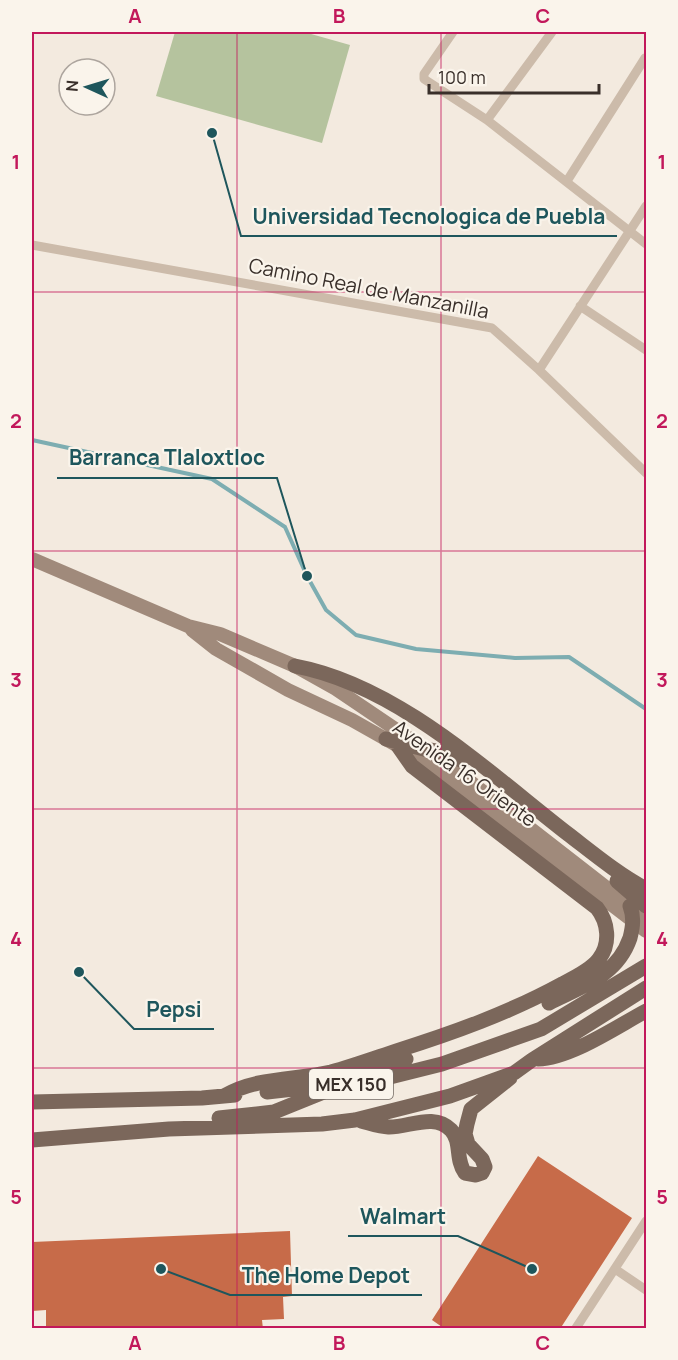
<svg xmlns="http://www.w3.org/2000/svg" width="678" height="1360" font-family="Manrope,sans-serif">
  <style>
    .grass { fill: #b5c39e }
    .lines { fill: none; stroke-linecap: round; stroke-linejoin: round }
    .stream { stroke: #7dadb1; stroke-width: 4 }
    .building { fill: #c76b49 }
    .minor { stroke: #cba; stroke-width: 9 }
    .secondary { stroke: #a08a7b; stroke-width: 14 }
    .primary { stroke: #7b675b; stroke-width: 15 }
    .grid { fill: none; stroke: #c2185b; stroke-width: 1.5; stroke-opacity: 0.55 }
    .labels { text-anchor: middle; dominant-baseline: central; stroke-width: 4.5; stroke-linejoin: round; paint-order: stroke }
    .shield { fill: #faf4eb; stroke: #736a64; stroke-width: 1.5 }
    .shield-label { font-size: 18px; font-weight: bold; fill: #392f2a }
    .street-label { font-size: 20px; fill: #392f2a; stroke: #faf4eb }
    .leader { fill: none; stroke: #1e565c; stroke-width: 2 }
    .callout-dot { fill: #1e565c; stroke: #faf4eb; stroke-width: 2 }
    .callout-label { font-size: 21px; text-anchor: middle; font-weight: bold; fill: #1e565c; stroke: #faf4eb; stroke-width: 4.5; stroke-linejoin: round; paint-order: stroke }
    .neatline { fill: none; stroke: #c2185b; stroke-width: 2 }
    .grid-label { font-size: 20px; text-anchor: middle; font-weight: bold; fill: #c2185b }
  </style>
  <rect width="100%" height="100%" fill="#f3eadf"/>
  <!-- grass -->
  <path class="grass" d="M175 32H304L350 45 322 143 156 96Z"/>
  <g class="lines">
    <!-- stream -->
    <path class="stream" d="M32 440 212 479 285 527 307 576 326 610 356 635 416 649 515 658 569 657 646 709"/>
  </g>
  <!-- building -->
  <path class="building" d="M538 1156 632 1218 560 1329H445L432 1320Z
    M290 1231 292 1296 283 1297 284 1319 262 1320 263 1329H46V1310L32 1311V1242Z"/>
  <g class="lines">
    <!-- minor -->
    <path class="minor" d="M453 32 424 74V79L487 120 646 244
      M487 120 552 32
      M567 181 645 58
      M32 245 492 328 539 370 646 473
      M580 306 646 350
      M539 370 646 206
      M615 1269 646 1290
      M576 1328 646 1221"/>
    <!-- secondary -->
    <path class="secondary" d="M32 559 188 626 220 634 295 666 336 689 450 766 630 906 646 916
      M192 630 216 649 288 690 352 720 398 746 453 783 646 931"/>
    <!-- primary -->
    <path class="primary" d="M295 666C397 685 488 772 568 834 594 854 618 874 646 889
      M386 739 424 749 447 753 463 761
      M617 881 646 906
      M549 1003C582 986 617 976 630 938 633 926 634 917 630 906
      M538 1059C571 1058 616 1027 646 1011
      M362 1076 406 1059
      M267 1092 382 1079 442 1064 541 1029 646 966
      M224 1096C256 1077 296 1080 331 1072 353 1066 375 1058 396 1051 453 1033 509 1013 562 984 574 978 591 970 599 959 611 943 608 922 597 908L412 766 398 746
      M32 1102 202 1098 235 1095
      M219 1118 274 1112 326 1091
      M361 1121C369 1123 380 1127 388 1127 408 1128 434 1112 451 1130 462 1142 455 1159 465 1173L476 1175 482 1173 485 1167 482 1159 468 1144 465 1134 467 1124 471 1109 510 1078
      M32 1140 169 1129 322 1124 355 1120 450 1096 514 1073 532 1060 646 988"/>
  </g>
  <!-- grid -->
  <path class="grid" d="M237 32V1328M441 32V1328M32 292H646M32 551H646M32 809H646M32 1068H646"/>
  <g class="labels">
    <!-- shield labels -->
    <rect class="shield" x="309" y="1069" width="84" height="30" rx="4.5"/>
    <g class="shield-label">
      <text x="351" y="1084">MEX 150</text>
    </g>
    <!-- street labels -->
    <g class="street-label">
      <text transform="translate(369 288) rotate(11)">Camino Real de Manzanilla</text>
      <text transform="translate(465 773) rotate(35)">Avenida 16 Oriente</text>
    </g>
  </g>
  <!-- callouts -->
  <path class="leader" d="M212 133L241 236H617M307 576L277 478H57M79 972L134 1029H214M532 1269L458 1236H348M161 1269L230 1295H422"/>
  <g class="callout-dot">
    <circle cx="212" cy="133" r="6"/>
    <circle cx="307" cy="576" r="6"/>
    <circle cx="79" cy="972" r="6"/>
    <circle cx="532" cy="1269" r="6"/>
    <circle cx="161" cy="1269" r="6"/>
  </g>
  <g class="callout-label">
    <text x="429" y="224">Universidad Tecnologica de Puebla</text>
    <text x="167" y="465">Barranca Tlaloxtloc</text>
    <text x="174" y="1017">Pepsi</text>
    <text x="403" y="1224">Walmart</text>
    <text x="326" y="1283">The Home Depot</text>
  </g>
  <!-- border -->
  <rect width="678" height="1360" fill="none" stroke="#faf4eb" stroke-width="66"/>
  <!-- north arrow -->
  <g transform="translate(87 87) rotate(274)"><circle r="28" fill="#faf4eb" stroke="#ada59e" stroke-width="1.5"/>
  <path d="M0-4.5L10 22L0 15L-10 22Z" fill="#1e565c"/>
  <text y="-9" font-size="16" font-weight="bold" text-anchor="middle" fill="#392f2a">N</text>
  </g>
  <!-- scale -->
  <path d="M429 84v9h170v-9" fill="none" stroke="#392f2a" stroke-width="3"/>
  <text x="438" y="84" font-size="18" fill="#392f2a" stroke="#faf4eb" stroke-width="4.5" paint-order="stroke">100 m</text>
  <rect x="33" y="33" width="612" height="1294" class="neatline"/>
  <g class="grid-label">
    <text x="135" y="23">A</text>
    <text x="339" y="23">B</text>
    <text x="543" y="23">C</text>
    <text x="16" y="169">1</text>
    <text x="662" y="169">1</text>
    <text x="16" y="428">2</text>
    <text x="662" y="428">2</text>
    <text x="16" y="687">3</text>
    <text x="662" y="687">3</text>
    <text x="16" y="946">4</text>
    <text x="662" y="946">4</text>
    <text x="16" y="1204">5</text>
    <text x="662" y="1204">5</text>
    <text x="135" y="1350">A</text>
    <text x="339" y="1350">B</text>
    <text x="543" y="1350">C</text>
  </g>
</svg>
